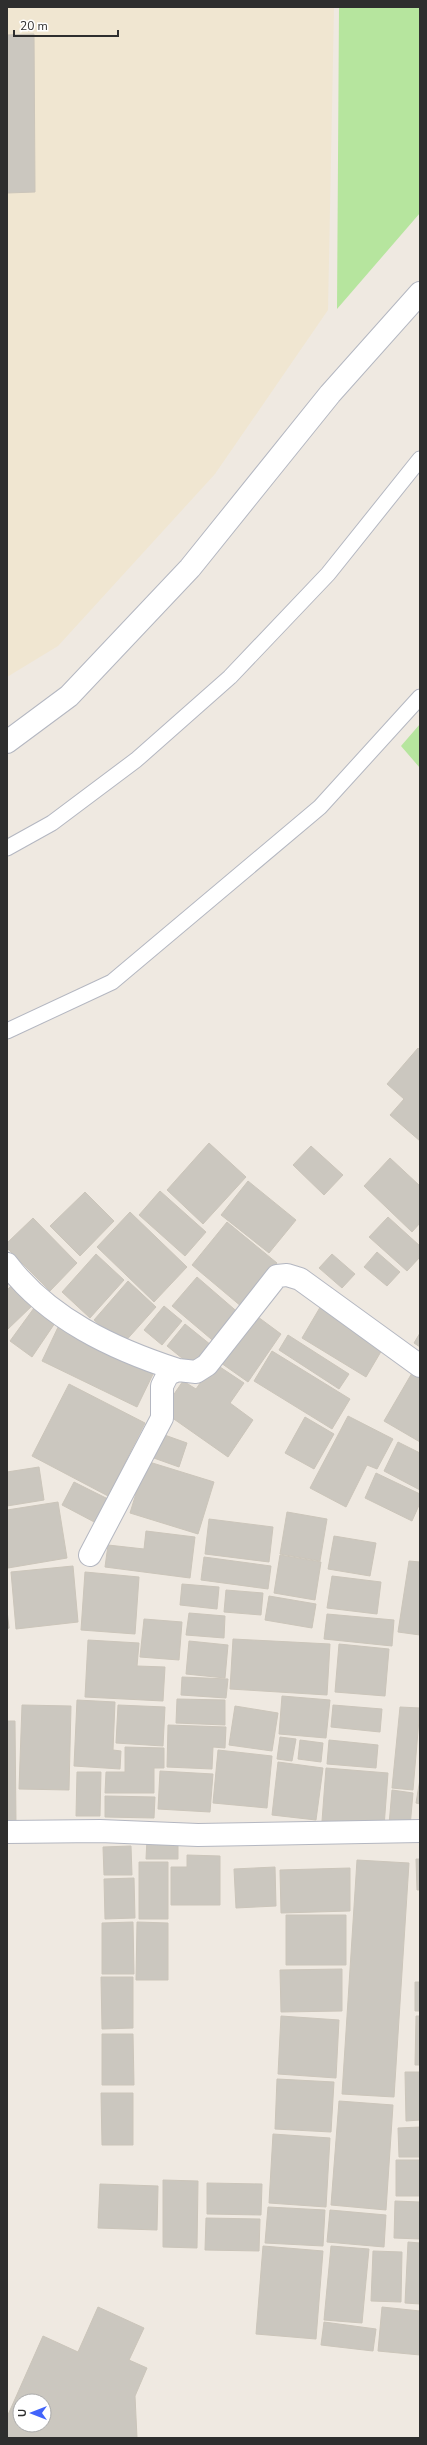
<svg xmlns="http://www.w3.org/2000/svg" width="427" height="2445" font-family="'Nunito Sans',sans-serif">
  <style>
    .education { fill: #f0e6d1 }
    .green { fill: #b6e59e }
    .building { fill: #cbc7bf; stroke: #cbc5ba; fill-rule: evenodd }
    .lines { fill: none; stroke-linecap: round; stroke-linejoin: round }
    .service-casing { stroke: #b4b7c1; stroke-width: 17 }
    .minor-casing { stroke: #b4b7c1; stroke-width: 24 }
    .tertiary-casing { stroke: #b4b7c1; stroke-width: 24 }
    .service { stroke: #fff; stroke-width: 15 }
    .minor { stroke: #fff; stroke-width: 22 }
    .tertiary { stroke: #fff; stroke-width: 22 }
  </style>
  <rect width="100%" height="100%" fill="#efe9e1"/>
  <!-- education -->
  <path class="education" d="M7 7H334L328 310 215 474 58 646 7 677Z"/>
  <!-- green -->
  <path class="green" d="M339 7H420V213L337 309Z
    M420 724V768L401 746Z"/>
  <!-- building -->
  <path class="building" d="M34 34 35 192 7 193V35Z
    M418 1048 420 1050V1141L390 1115 404 1099 387 1084Z
    M209 1143 246 1177 203 1224 167 1190Z
    M311 1146 343 1175 324 1195 293 1165Z
    M390 1158 420 1186V1223L412 1232 364 1186Z
    M248 1181 296 1220 269 1253 221 1215Z
    M160 1191 206 1232 185 1256 139 1215Z
    M85 1192 114 1221 80 1256 50 1226Z
    M130 1212 187 1267 154 1302 97 1247Z
    M388 1217 420 1246V1257L407 1271 369 1237Z
    M33 1218 77 1263 50 1291 7 1248V1243Z
    M227 1222 277 1263 242 1307 192 1265Z
    M377 1252 400 1272 387 1286 364 1267Z
    M96 1254 124 1280 90 1318 62 1292Z
    M332 1254 355 1274 342 1288 319 1268Z
    M197 1277 241 1315 217 1344 172 1306Z
    M128 1281 156 1307 122 1345 94 1320Z
    M14 1283 34 1304 7 1330V1290Z
    M322 1304 386 1343 366 1377 302 1338Z
    M164 1306 182 1321 162 1345 144 1330Z
    M34 1308 55 1323 32 1357 10 1341Z
    M254 1314 281 1334 248 1382 221 1363Z
    M60 1323 155 1370 137 1407 42 1361Z
    M185 1324 211 1345 193 1367 167 1346Z
    M420 1333V1347L414 1343Z
    M288 1335 349 1374 339 1389 279 1350Z
    M272 1351 350 1399 332 1429 254 1381Z
    M214 1363 244 1383 230 1403 253 1420 228 1457 171 1417 170 1400 183 1381 196 1389Z
    M412 1373 420 1377V1442L384 1421Z
    M69 1384 145 1423 108 1496 32 1456Z
    M348 1416 393 1439 377 1469 367 1465 346 1507 310 1488Z
    M305 1417 334 1434 314 1469 285 1453Z
    M159 1433 187 1443 179 1467 151 1457Z
    M398 1442 420 1453V1490L384 1471Z
    M146 1461 214 1482 198 1534 130 1513Z
    M39 1467 44 1500 7 1506V1472Z
    M376 1473 420 1494V1503L412 1521 365 1498Z
    M74 1482 110 1500 98 1524 62 1505Z
    M58 1502 67 1558 8 1568 7 1510Z
    M287 1512 327 1519 320 1561 280 1554Z
    M209 1519 273 1527 269 1562 205 1554Z
    M146 1531 195 1537 190 1578 105 1567 108 1545 144 1549Z
    M334 1536 376 1543 370 1576 328 1569Z
    M280 1555 321 1562 315 1600 274 1593Z
    M204 1557 271 1566 268 1589 201 1580Z
    M409 1561 420 1562V1635L398 1632Z
    M73 1566 78 1622 16 1629 11 1572Z
    M85 1572 139 1577 135 1634 81 1630Z
    M332 1576 381 1582 377 1614 327 1608Z
    M182 1584 219 1587 217 1609 180 1605Z
    M226 1590 263 1593 261 1615 224 1612Z
    M269 1596 316 1604 312 1628 265 1620Z
    M7 1610 9 1628 7 1629Z
    M189 1613 225 1616 224 1638 186 1635Z
    M327 1614 394 1620 392 1646 324 1639Z
    M144 1619 182 1622 179 1660 140 1657Z
    M233 1639 330 1644 327 1695 230 1689Z
    M88 1640 139 1643 137 1666 165 1667 163 1701 85 1697Z
    M189 1641 228 1645 225 1678 186 1674Z
    M339 1644 389 1649 385 1696 335 1692Z
    M182 1677 228 1679 226 1698 181 1695Z
    M282 1696 330 1700 326 1738 279 1734Z
    M177 1699 225 1700V1725L176 1723Z
    M77 1700 115 1702 113 1750 121 1751 120 1769 74 1766Z
    M22 1705 71 1706 69 1790 19 1789Z
    M118 1705 165 1707 163 1746 116 1743Z
    M333 1705 382 1709 380 1732 331 1727Z
    M235 1706 278 1713 272 1751 229 1745Z
    M400 1707 420 1708 413 1790 392 1788Z
    M7 1721H15L16 1823H7Z
    M168 1725 226 1727 225 1748 213 1747 212 1769 167 1767Z
    M280 1737 296 1739 292 1761 277 1759Z
    M300 1740 323 1743 321 1762 298 1759Z
    M329 1740 378 1745 376 1768 327 1764Z
    M125 1747 164 1748V1768H154V1793H105L106 1772H125Z
    M218 1750 272 1756 267 1808 213 1803Z
    M278 1762 323 1768 316 1820 272 1815Z
    M326 1768 388 1773 384 1827 322 1821Z
    M160 1771 213 1774 210 1812 158 1809Z
    M77 1772H101L100 1816H76Z
    M420 1779V1804L416 1803Z
    M392 1790 413 1793 410 1827 389 1825Z
    M105 1796 155 1797 154 1818 105 1817Z
    M147 1839 178 1840V1859H146Z
    M131 1846 132 1875H104L103 1847Z
    M187 1855 220 1856V1905H171V1867H187Z
    M416 1859H420V1890H417Z
    M357 1860 409 1863 394 2097 342 2094Z
    M139 1862H168V1919H139Z
    M275 1867 276 1906 236 1908 234 1869Z
    M350 1868V1911L281 1913 280 1870Z
    M134 1878 135 1918 105 1919 104 1879Z
    M286 1915H346V1965H286Z
    M133 1922 134 1974H102V1923Z
    M137 1922 168 1923V1980H136Z
    M342 1969V2011L281 2012 280 1970Z
    M101 1977H133V2028L102 2029Z
    M415 1982H420V2011H415Z
    M281 2016 339 2020 336 2078 278 2074Z
    M416 2016H420V2065H415Z
    M102 2034H133L134 2085H102Z
    M405 2072H420V2120L406 2121Z
    M277 2079 334 2082 331 2132 275 2129Z
    M101 2093H133V2145H102Z
    M339 2101 393 2105 386 2210 331 2205Z
    M420 2127V2157H399L398 2128Z
    M273 2134 330 2138 326 2207 269 2203Z
    M396 2160H420V2196H396Z
    M163 2180 198 2181 197 2248 163 2247Z
    M207 2183 262 2184 261 2215 207 2214Z
    M100 2184 158 2186 157 2230 98 2228Z
    M395 2201 420 2202V2239L394 2238Z
    M268 2207 325 2210 323 2246 265 2243Z
    M330 2210 386 2215 384 2247 327 2242Z
    M206 2218 260 2219 259 2251 205 2250Z
    M408 2242 420 2243V2304L405 2303Z
    M263 2246 323 2251 316 2339 256 2334Z
    M331 2246 369 2249 362 2323 324 2320Z
    M373 2251 402 2252 401 2302 371 2301Z
    M98 2307 144 2328 129 2360 147 2368 135 2396 137 2438H7V2417L43 2336 78 2352ZM20 2401H44V2425H20Z
    M382 2307 420 2311V2355L378 2351Z
    M324 2322 376 2329 373 2351 321 2345Z"/>
  <g class="lines">
    <!-- service casing -->
    <g class="service-casing">
      <path id="service" d="M7 848 52 823 136 760 230 677 328 574 420 459
        M7 1031 112 982 320 807 420 697"/>
    </g>
    <!-- minor casing -->
    <g class="minor-casing">
      <path id="minor" d="M7 1264C49 1319 113 1349 178 1370
        M90 1555 162 1418V1386L168 1374 178 1370 196 1372 207 1365 277 1276 287 1275 300 1279 420 1366
        M7 1832 100 1831 198 1835 420 1831"/>
    </g>
    <!-- tertiary casing -->
    <g class="tertiary-casing">
      <path id="tertiary" d="M7 742 69 696 190 568 330 394 420 293"/>
    </g>
    <!-- service -->
    <use href="#service" class="service"/>
    <!-- minor -->
    <use href="#minor" class="minor"/>
    <!-- tertiary -->
    <use href="#tertiary" class="tertiary"/>
  </g>
  <!-- border -->
  <rect width="427" height="2445" fill="none" stroke="#2e2e2e" stroke-width="16"/>
  <!-- north arrow -->
  <g transform="translate(32 2413) rotate(270)"><circle r="19" fill="#ffffff" stroke="#ababab"/>
  <path d="M0-3L7 15L0 10L-7 15Z" fill="#4264fb"/>
  <text y="-6" font-size="11" font-weight="bold" text-anchor="middle" fill="#2e2e2e">U</text>
  </g>
  <!-- scale -->
  <path d="M14 30v6h104v-6" fill="none" stroke="#2e2e2e" stroke-width="2"/>
  <text x="20" y="30" font-size="12" fill="#2e2e2e" stroke="#ffffff" stroke-width="3" paint-order="stroke">20 m</text>
</svg>
